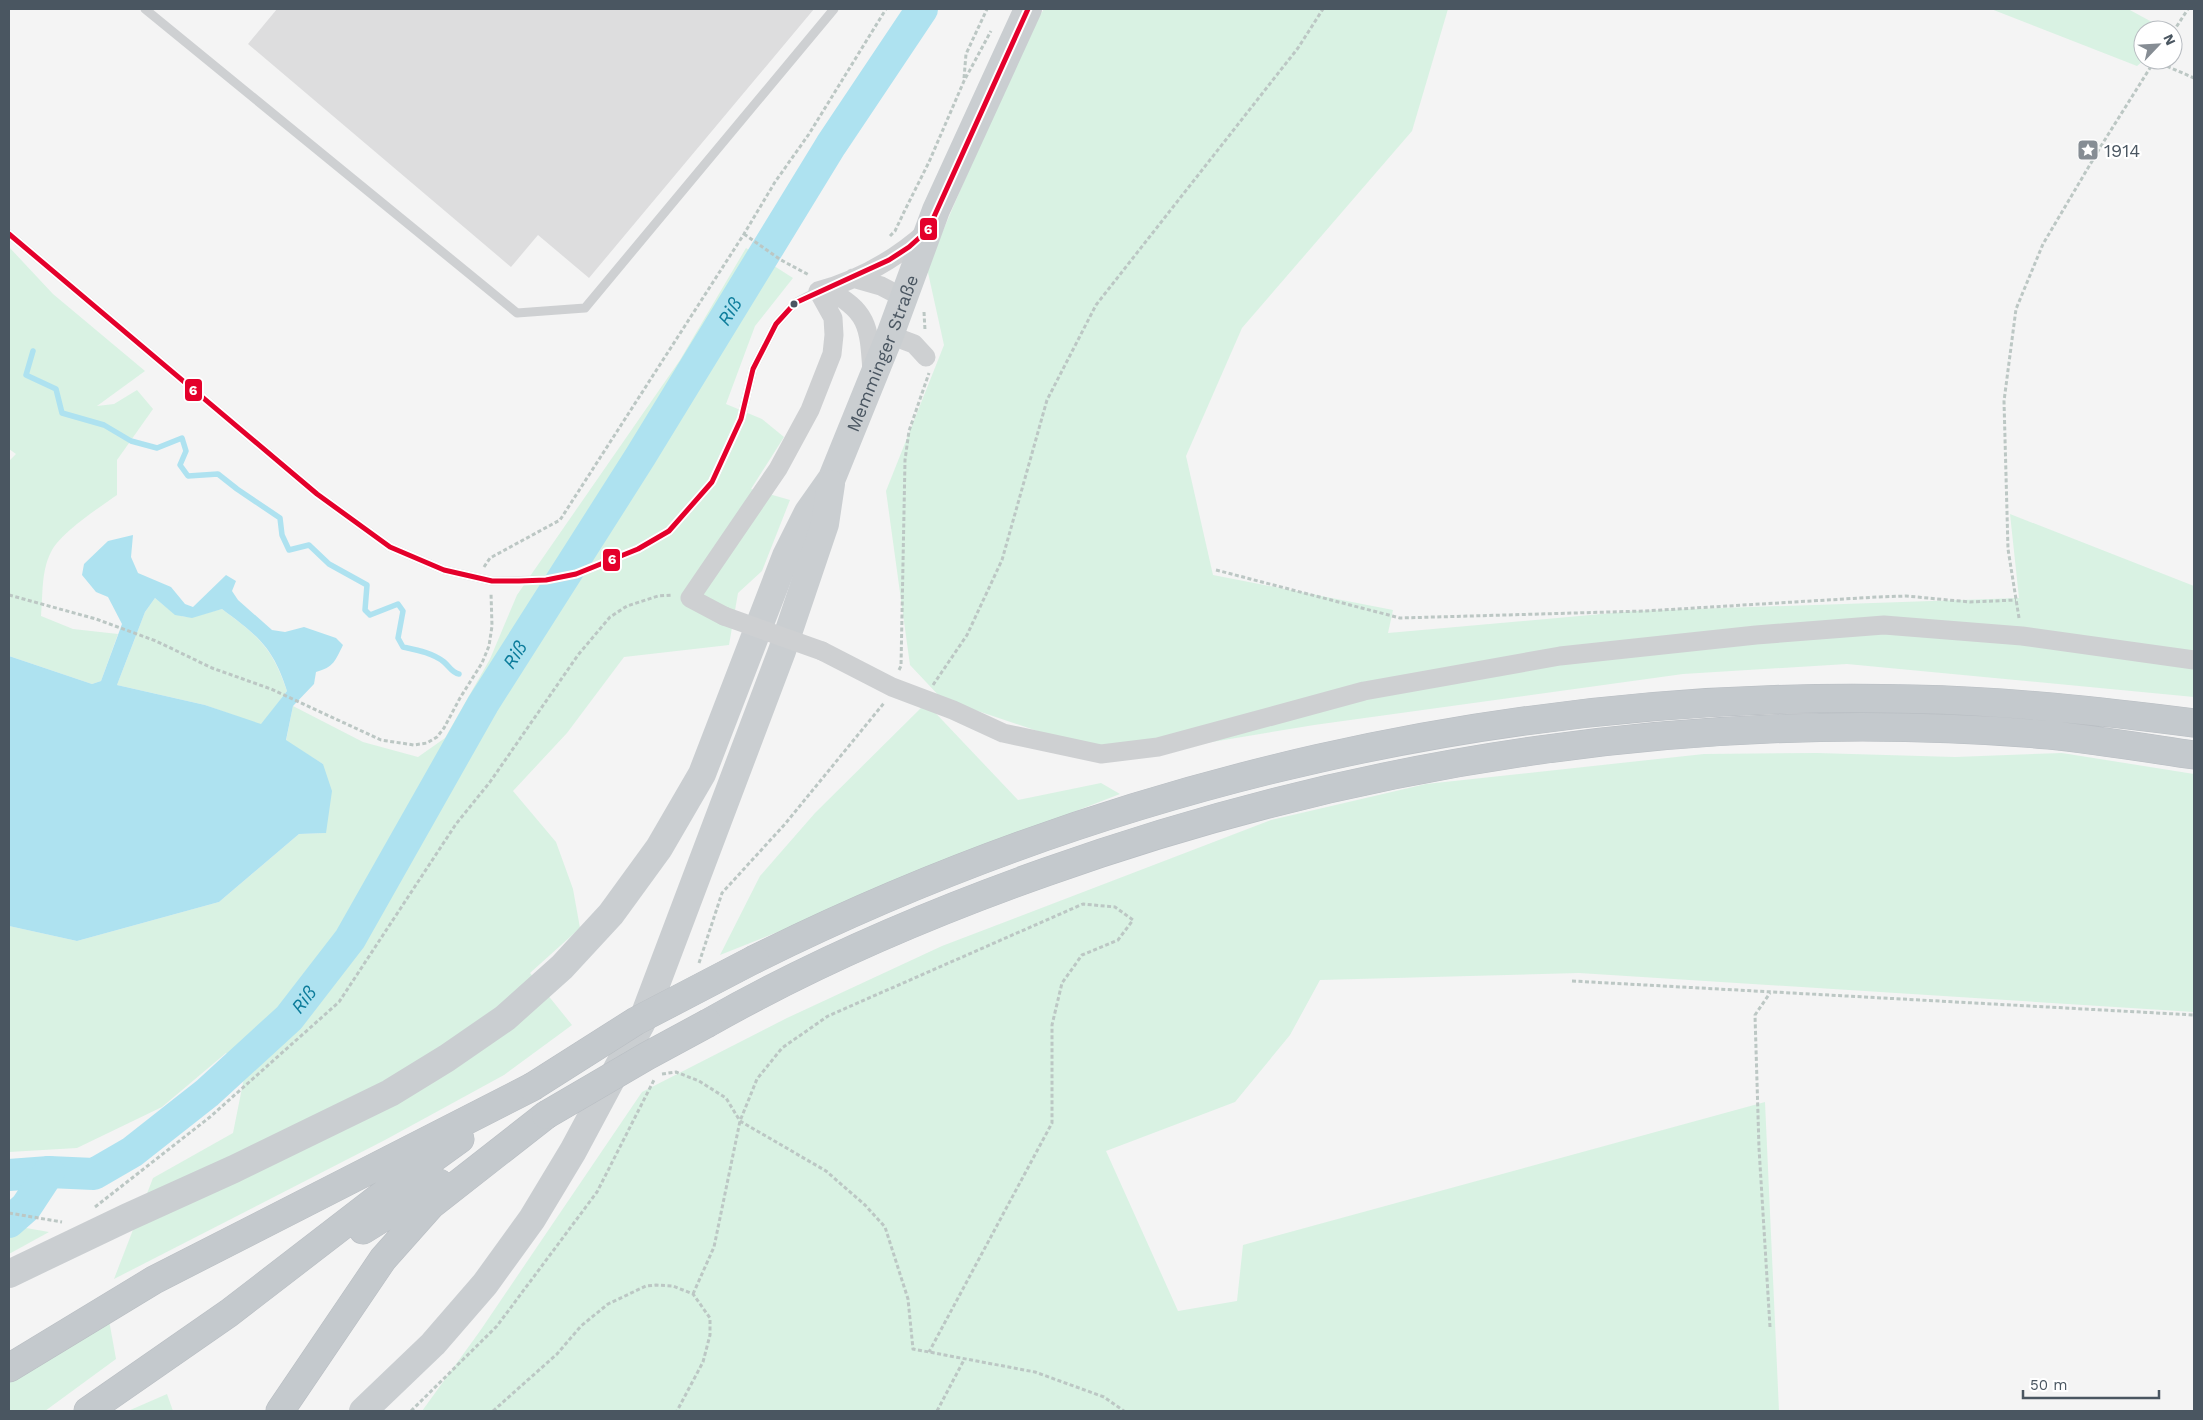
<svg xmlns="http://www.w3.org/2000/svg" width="2203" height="1420" font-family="'Work Sans',sans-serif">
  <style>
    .green { fill: #d9f2e3 }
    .water { fill: #aee2f0; fill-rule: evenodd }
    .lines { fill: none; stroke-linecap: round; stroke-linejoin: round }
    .stream { stroke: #aee2f0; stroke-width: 5.5 }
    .river { stroke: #aee2f0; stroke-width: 32 }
    .building { fill: #ddddde }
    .trunk-casing { stroke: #b9bec3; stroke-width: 29 }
    .path { stroke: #bcc7c4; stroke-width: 3; stroke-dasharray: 4 2.5; stroke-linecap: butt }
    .service { stroke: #ced0d2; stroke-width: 9 }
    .minor { stroke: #ced0d2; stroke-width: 19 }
    .primary { stroke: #caced1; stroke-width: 28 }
    .trunk { stroke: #c4c9cd; stroke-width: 28 }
    .trunk-bridge-casing { stroke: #b9bec3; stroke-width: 29; stroke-linecap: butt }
    .minor-bridge { stroke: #ced0d2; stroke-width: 19 }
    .trunk-bridge { stroke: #c4c9cd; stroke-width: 28 }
    .bus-1-casing { stroke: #fff; stroke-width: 9 }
    .bus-1 { stroke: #e4002b; stroke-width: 5 }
    .bus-dot { fill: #4a5661; stroke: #fff; stroke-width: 2 }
    .labels { text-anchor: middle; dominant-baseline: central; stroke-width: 4.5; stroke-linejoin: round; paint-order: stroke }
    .poi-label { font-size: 18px; fill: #4a5661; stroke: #fff; text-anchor: start }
    .street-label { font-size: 18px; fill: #4a5661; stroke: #fff }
    .water-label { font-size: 19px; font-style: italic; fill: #0c7c9b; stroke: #fff }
    .line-badge { stroke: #fff; stroke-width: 2 }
    .badge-label { font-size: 14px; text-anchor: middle; font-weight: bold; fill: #fff }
  </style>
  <rect width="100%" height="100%" fill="#f4f4f4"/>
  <!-- green -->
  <path class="green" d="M1044 9H1448L1412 131 1242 328 1186 456 1213 575 1393 610 1388 633 1635 611 2019 598 2010 514 2194 586V697L1847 664 1683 674 1314 725 1200 744 1079 745 942 699 910 665 886 491 944 345 927 268 1025 39Z
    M1991 9H2128L2163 28 2162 30H2143L2144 60 2137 66Z
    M9 247 53 294 145 371 97 406 114 404 137 390 153 409 117 460V495C100 507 60 533 51 552 41 571 43 596 41 616L73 629 118 634 101 681 92 684 9 656V461L16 454 9 449Z
    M746 248 793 278 755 326 726 404 762 419 784 437 751 489 790 500 762 571 738 593 729 645 624 657 567 733 513 791 556 842 573 889 580 928 530 973 572 1025 504 1075 385 1140 114 1279 153 1178 233 1133 246 1068 226 1053 162 1107 77 1148 9 1152V926L77 941 219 902 299 834 326 833 323 764 286 741 293 706 363 742 418 757 445 738 490 659 517 595 680 360Z
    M155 598C187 625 185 618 222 609 258 636 272 647 287 691L261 725 205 705 117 685 145 612Z
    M926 703 1018 800 1101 783 1120 794 901 879 810 919 720 955 760 876 815 813Z
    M1817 753 1955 757 2062 753 2194 774V1012L1579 973 1320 980 1290 1035 1235 1102 1106 1151 1178 1311 1237 1301 1243 1245 1765 1102 1779 1411H422L480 1331 642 1092 787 1018 942 946 1271 820 1426 784 1704 754Z
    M9 1225 49 1232 9 1254Z
    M109 1320 116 1359 45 1411H9V1383Z
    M167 1394 173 1411H128Z"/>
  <!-- water -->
  <path class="water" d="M133 535 131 557 138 573 171 587 185 604 193 607 226 575 236 581 232 591 238 600 272 630 285 632 304 627 336 638 343 645C335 661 334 667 316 672L314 684 293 706 286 740 323 764 332 791 326 833 299 834 219 902 77 941 9 926V656L92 684 101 681 122 624 108 597 96 592 82 575 84 564 108 541ZM155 598 175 615 192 618 222 609C258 636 273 647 287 691L261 724 205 705 117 685 145 612Z"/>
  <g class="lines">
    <!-- stream -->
    <path class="stream" d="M33 351 26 375 56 389 62 413 104 425 131 441 157 448 182 438 186 451 180 465 188 476 218 474 237 489 280 518 282 535 289 550 309 545 329 564 367 585 365 610 370 615 398 604 403 611 398 638 403 647C417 650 433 653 444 662 449 666 452 673 459 674"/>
    <!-- river -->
    <g class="river">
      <path id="s1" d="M9 1175 49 1172 94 1174 132 1152 207 1093 289 1018 350 939 483 704 640 457 831 145 922 9"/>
      <path d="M9 1222 26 1207 49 1172"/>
    </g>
  </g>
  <!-- building -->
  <path class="building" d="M277 9H814L589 278 538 235 511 267 248 44Z"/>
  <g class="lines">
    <!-- trunk casing -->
    <g class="trunk-casing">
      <path id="trunk" d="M755 959C1113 781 1513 689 1913 699 2008 701 2100 711 2194 723
        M708 1023C815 962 930 913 1046 872 1366 758 1710 706 2049 735 2097 740 2146 748 2194 755
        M363 1230 439 1183
        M9 1368 154 1280 532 1087
        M88 1411 229 1313 377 1199 460 1139
        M280 1411 383 1259 431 1205 546 1115"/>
    </g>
    <!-- path -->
    <path class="path" d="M2173 32 2188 9
      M2155 61 2194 78
      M964 78 966 54 987 9
      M744 234 781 260 809 275
      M890 236 895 231 904 212 929 162 964 81 991 31
      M924 312 925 330
      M484 567 490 558 560 520 744 234 775 182 809 134 886 9
      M1216 570 1400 618 1645 611 1877 597 1906 596 1970 602 2016 600
      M9 595 96 619 156 641 212 668 271 689 381 740 414 745 427 743 437 737 444 728 460 698 482 663 489 646 492 626 491 593
      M2019 618 2008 549 2004 401 2016 309 2043 244 2101 146 2155 60
      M899 670 901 666 905 460 909 431 929 373
      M933 685 967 635 1002 560 1047 400 1096 305 1298 48 1323 9
      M699 963 722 893 785 824 884 703
      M1572 981 2194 1015
      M662 1074 676 1072 699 1081 726 1098 740 1121 826 1171 865 1205 885 1227 908 1299 913 1349 1035 1372 1104 1397 1124 1411
      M95 1207 210 1117 339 1002 456 824 490 782 578 655 610 617 627 606 658 596 673 595
      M9 1213 62 1222
      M693 1294 714 1247 740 1121 757 1079 782 1048 828 1016 1083 904 1115 907 1133 920 1118 940 1082 955 1062 983 1052 1025V1123L929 1352
      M1770 1327 1759 1148 1755 1015 1770 993
      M411 1411 497 1326 597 1192 655 1078
      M493 1411 557 1354 581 1326 608 1304 646 1286 656 1285 673 1286 693 1294 710 1318V1335L703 1362 677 1411
      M937 1411 965 1358"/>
    <!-- service -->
    <path class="service" d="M145 9 517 313 585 308 834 9
      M9 234 317 494 390 547 444 570 492 581 546 580 576 574 638 549 669 531 712 482 741 419 753 369 776 324 795 303 818 291"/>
    <!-- minor -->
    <path class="minor" d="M853 278 881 286 904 298
      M826 289C869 311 869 327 872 372
      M890 335 914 344 926 357
      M724 616 690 598 778 469 810 410 832 354 834 335 833 318 818 291C858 280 896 259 927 231
      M822 651 892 687 953 710 1003 733 1101 754 1158 747 1364 691 1560 656 1756 635 1884 625 2022 636 2194 660"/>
    <!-- primary -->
    <g class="primary">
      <path id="s2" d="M9 1274 128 1217 234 1169 390 1093 447 1058 505 1018 562 967 611 914 659 848 702 774 786 556 808 512 832 478 890 335 936 210 1028 9"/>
      <path d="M363 1411 433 1344 485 1284 532 1219 573 1151 641 1024 782 651 825 524 831 484"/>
    </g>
    <!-- trunk -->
    <use href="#trunk" class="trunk"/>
    <!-- trunk-bridge casing -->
    <g class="trunk-bridge-casing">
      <path id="trunk-bridge" d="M532 1087 636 1021 755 959
        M546 1115 647 1056 708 1023"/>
    </g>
    <!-- minor-bridge -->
    <path class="minor-bridge" d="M724 616 822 651"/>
    <!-- trunk-bridge -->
    <use href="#trunk-bridge" class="trunk-bridge"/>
    <!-- bus-1 casing -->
    <g class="bus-1-casing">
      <path id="bus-1" d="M9 234 317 494 390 547 444 570 492 581H519L546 580 576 574 638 549 669 531 712 482 741 419 753 369 776 324 795 303 889 260 909 247 928 230 1028 9"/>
    </g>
    <!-- bus-1 -->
    <use href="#bus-1" class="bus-1"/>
  </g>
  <!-- icons -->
  <defs>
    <g id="sight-square" transform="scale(1.125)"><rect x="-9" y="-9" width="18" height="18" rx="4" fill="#868d94" stroke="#fff"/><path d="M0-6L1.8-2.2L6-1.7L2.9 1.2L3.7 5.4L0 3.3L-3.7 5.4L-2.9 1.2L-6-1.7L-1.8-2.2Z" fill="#fff"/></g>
  </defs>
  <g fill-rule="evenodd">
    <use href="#sight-square" x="2088" y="150"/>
  </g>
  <!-- markers -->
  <circle class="bus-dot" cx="794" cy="304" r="4.5"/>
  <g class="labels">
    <!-- poi labels -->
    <g class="poi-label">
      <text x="2104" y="150">1914</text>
    </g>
    <!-- street labels -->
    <g class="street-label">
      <text stroke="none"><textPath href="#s2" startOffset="1334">Memminger Straße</textPath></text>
    </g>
    <!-- water labels -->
    <g class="water-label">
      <text stroke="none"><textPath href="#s1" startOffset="1169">Riß</textPath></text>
      <text stroke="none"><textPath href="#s1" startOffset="764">Riß</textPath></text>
      <text stroke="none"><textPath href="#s1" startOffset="359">Riß</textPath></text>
    </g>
  </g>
  <g class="line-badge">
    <rect x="919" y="217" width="19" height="24" rx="5" fill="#e4002b"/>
    <rect x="184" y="378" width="19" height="24" rx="5" fill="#e4002b"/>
    <rect x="602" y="548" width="19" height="24" rx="5" fill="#e4002b"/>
  </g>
  <g class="badge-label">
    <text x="928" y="234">6</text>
    <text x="193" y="395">6</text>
    <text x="612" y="564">6</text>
  </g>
  <!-- border -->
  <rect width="2203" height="1420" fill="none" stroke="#4a5661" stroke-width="20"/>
  <!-- north arrow -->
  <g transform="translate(2158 45) rotate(65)"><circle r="24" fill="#ffffff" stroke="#b7bbc0"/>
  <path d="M0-4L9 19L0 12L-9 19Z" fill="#868d94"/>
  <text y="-8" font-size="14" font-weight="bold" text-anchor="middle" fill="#4a5661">N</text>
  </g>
  <!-- scale -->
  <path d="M2023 1390v8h136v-8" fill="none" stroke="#4a5661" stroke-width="2.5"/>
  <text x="2030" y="1390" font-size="15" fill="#4a5661" stroke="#ffffff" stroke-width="4" paint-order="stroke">50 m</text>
</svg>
